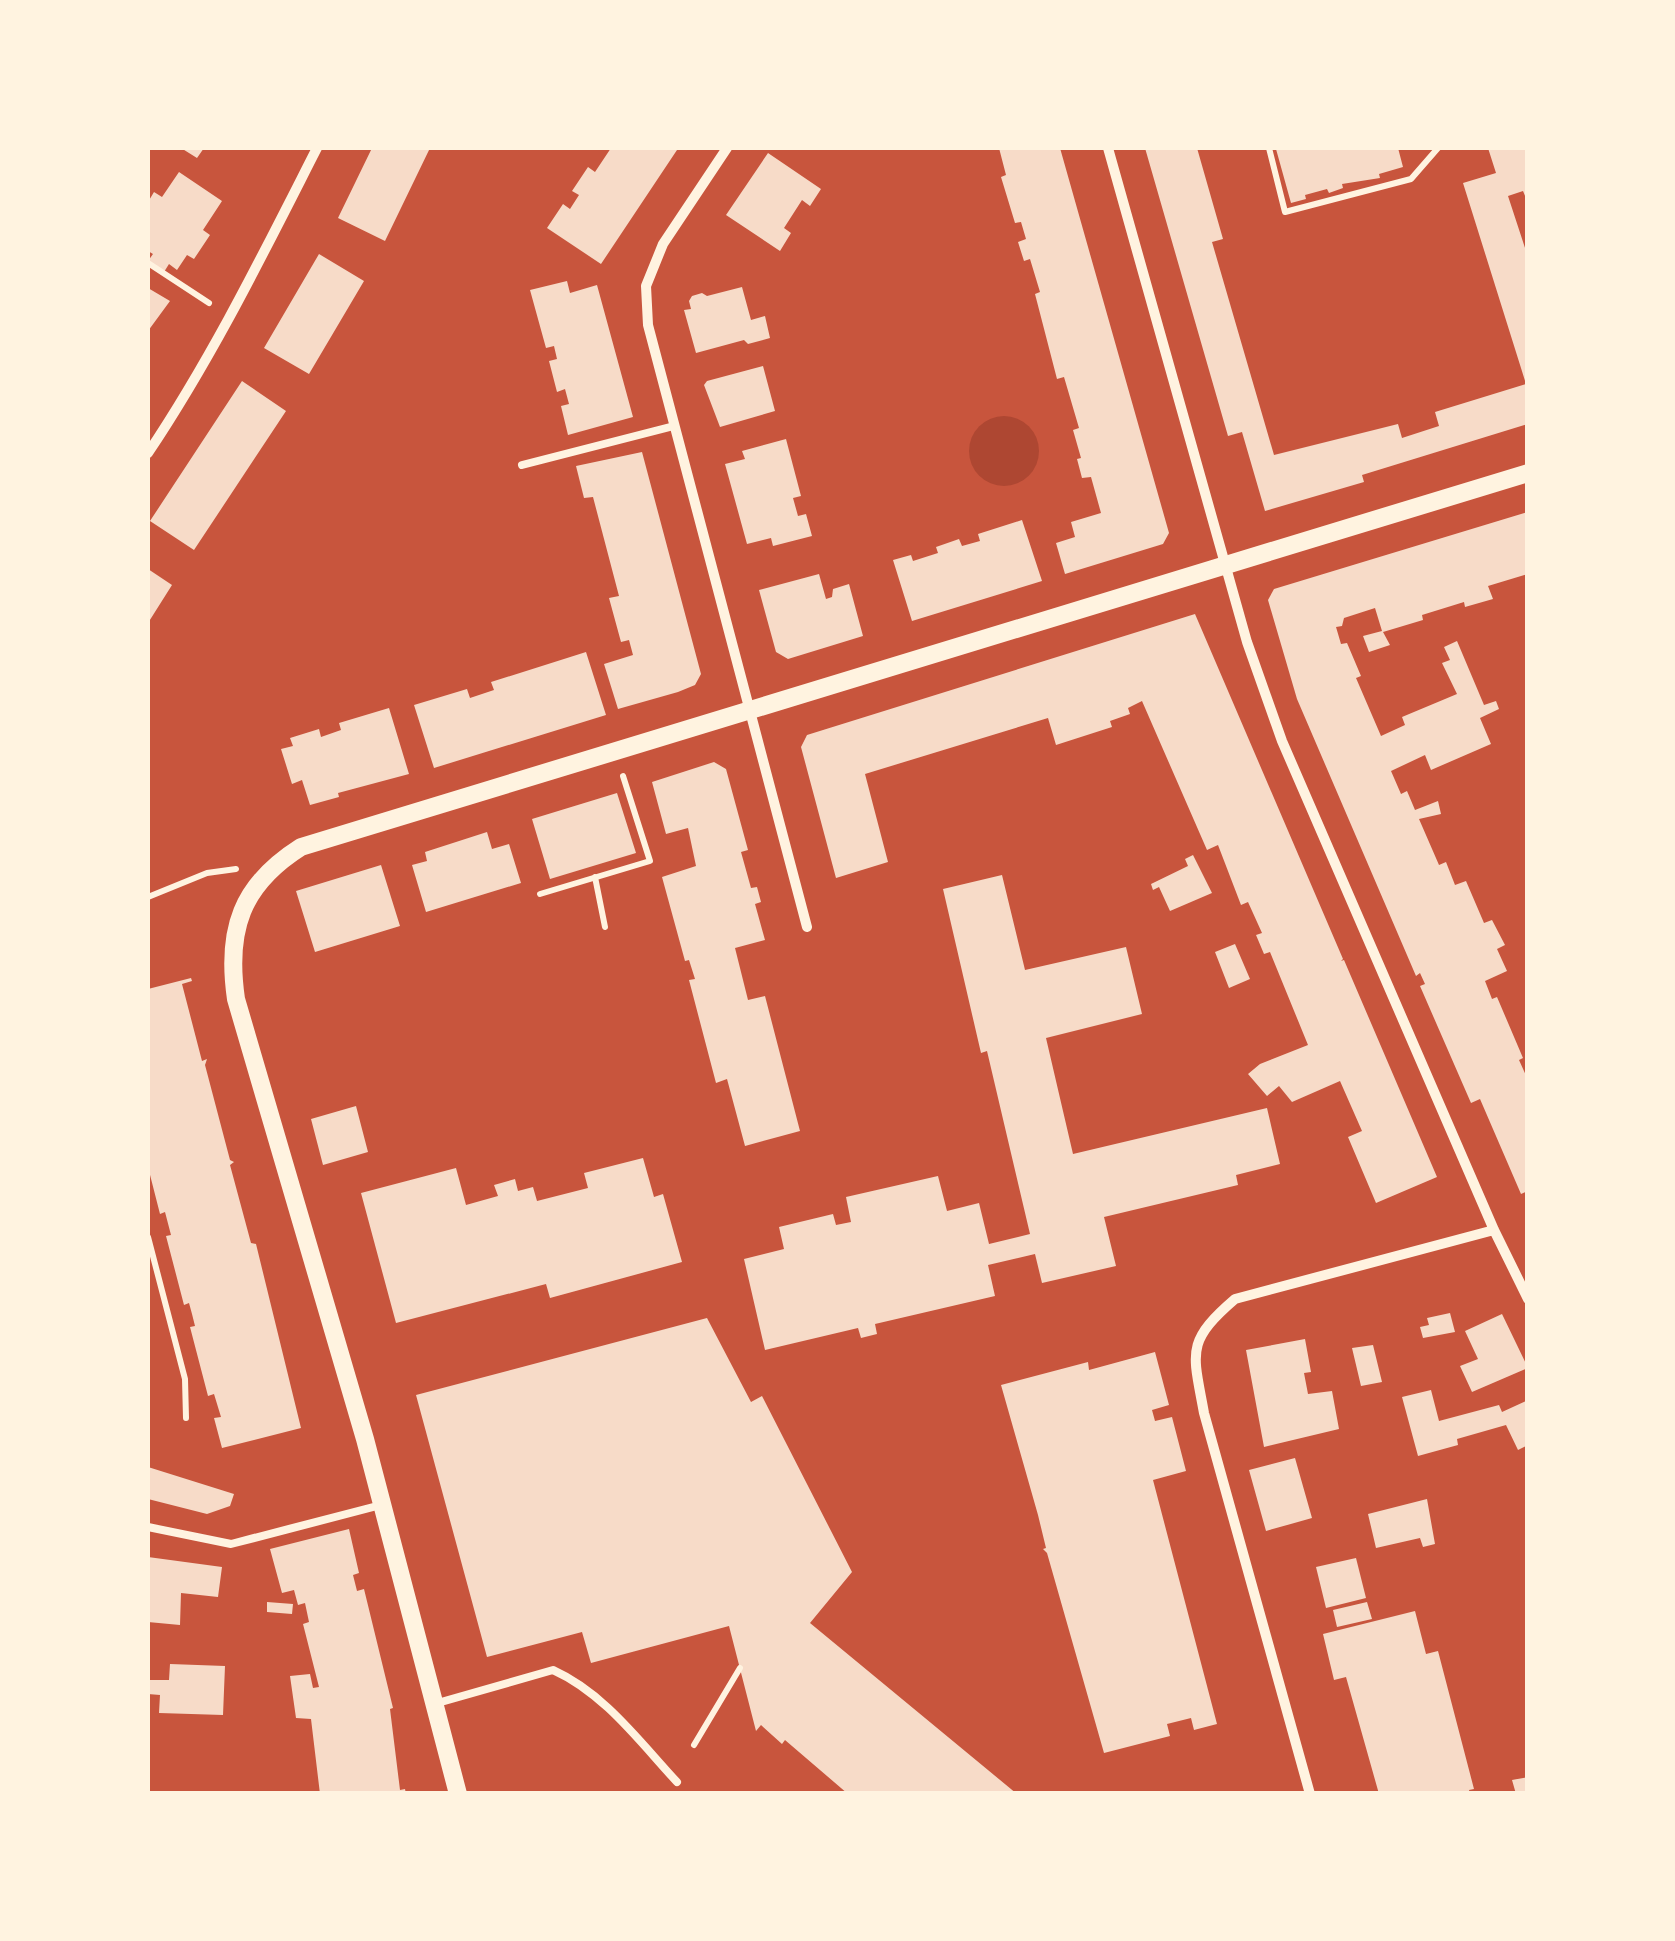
<svg xmlns="http://www.w3.org/2000/svg" width="1675" height="1941" font-family="Figtree,sans-serif">
  <style>
    .green { fill: #ae4732 }
    .building { fill: #f7dbc8 }
    .lines { fill: none; stroke-linecap: round; stroke-linejoin: round }
    .path { stroke: #fff3e0; stroke-width: 6 }
    .service { stroke: #fff3e0; stroke-width: 8 }
    .minor { stroke: #fff3e0; stroke-width: 10 }
    .tertiary { stroke: #fff3e0; stroke-width: 18 }
  </style>
  <rect width="100%" height="100%" fill="#c8553d"/>
  <!-- green -->
  <path class="green" d="M969 451a35 35 0 1 1 70 0a35 35 0 1 1-70 0Z"/>
  <!-- building -->
  <path class="building" d="M181 148H204L197 158Z
    M372 148H430L385 241 338 218Z
    M611 148 677 150 601 264 547 228 563 204 570 209 579 195 572 191 588 167 595 172Z
    M999 148H1060L1169 533 1163 544 1065 574 1056 543 1075 537 1071 522 1101 513 1091 477 1082 478 1077 459 1081 458 1073 430 1079 428 1064 377 1057 379 1035 294 1040 292 1030 259 1024 261 1018 242 1026 239 1021 222 1015 223 1001 177 1006 175Z
    M1145 148H1197L1223 239 1212 242 1274 455 1398 424 1402 438 1439 426 1435 412 1526 384 1463 183 1496 173 1488 148H1528V203L1523 191 1508 196 1528 257V424L1362 475 1364 482 1265 511 1242 432 1228 436Z
    M1398 148 1403 167 1379 174 1380 178 1342 184 1343 188 1329 193 1327 189 1305 195 1306 199 1291 203 1276 149Z
    M768 153 821 189 810 206 802 200 784 228 791 233 780 251 726 215Z
    M179 172 222 201 203 230 210 235 194 259 187 255 177 270 169 264 164 272 148 261 153 254 148 251V202L154 192 162 197Z
    M319 254 364 281 309 374 264 348Z
    M567 281 570 293 597 285 633 417 568 435 561 406 569 404 565 389 557 392 549 361 557 359 554 346 546 348 530 290Z
    M742 287 751 320 765 316 770 338 748 344 744 340 696 353 684 310 691 309 689 301 692 296 702 293 707 296Z
    M148 288 170 301 148 331Z
    M763 366 775 411 720 427 704 385 707 381Z
    M242 381 286 411 194 550 150 521Z
    M786 439 801 496 793 498 798 516 806 514 812 536 773 546 771 538 747 544 725 464 745 459 742 451Z
    M642 452 701 674 695 685 678 692 618 709 604 664 633 655 629 640 621 642 609 598 619 596 593 497 584 498 576 466Z
    M1528 512V574L1488 586 1493 599 1465 607 1464 602 1422 615 1423 620 1383 632 1390 645 1369 652 1363 636 1382 631 1375 608 1344 618 1342 626 1336 627 1341 644 1347 643 1361 676 1356 678 1381 736 1405 725 1402 717 1457 694 1442 663 1450 660 1444 647 1457 641 1484 705 1496 701 1499 709 1480 718 1491 744 1431 770 1425 755 1391 771 1401 794 1407 791 1415 810 1438 801 1441 814 1419 819 1439 865 1446 862 1455 885 1466 881 1484 923 1492 920 1505 945 1497 949 1507 971 1485 981 1492 999 1497 997 1523 1058 1519 1060 1528 1080V1191L1521 1194 1480 1099 1471 1103 1420 986 1425 984 1420 973 1416 976 1297 699 1268 600 1274 589Z
    M1022 520 1042 581 912 621 893 560 911 555 913 561 938 553 936 547 959 539 962 546 980 541 978 534Z
    M148 569 172 585 148 623Z
    M819 574 826 599 832 597 833 589 849 584 863 636 788 659 776 652 759 590Z
    M1195 614 1343 959 1341 961 1344 960 1437 1177 1376 1203 1348 1137 1362 1131 1340 1081 1292 1102 1279 1086 1267 1096 1248 1074 1260 1064 1308 1045 1270 952 1264 954 1256 935 1262 933 1248 902 1241 905 1218 845 1207 850 1142 701 1128 708 1130 714 1110 721 1112 727 1056 745 1048 718 865 774 888 862 836 878 801 747 807 735Z
    M586 652 606 715 434 768 414 705 467 689 470 698 494 690 491 682Z
    M389 708 409 774 338 793 339 797 310 805 302 780 292 784 281 749 293 746 290 738 319 729 321 737 341 730 339 723Z
    M714 762 726 769 748 850 741 852 751 888 757 887 761 902 755 904 765 940 735 948 748 1000 765 996 800 1131 745 1146 727 1079 716 1083 689 980 695 979 689 960 685 961 662 877 696 866 688 828 666 834 652 782Z
    M617 793 636 853 550 879 532 819Z
    M487 832 492 849 509 844 521 883 426 912 412 865 427 861 425 852Z
    M1193 855 1212 893 1170 911 1159 887 1153 890 1151 884 1188 866 1185 859Z
    M381 865 400 926 315 952 296 891Z
    M1002 875 1025 970 1126 947 1142 1014 1046 1038 1073 1154 1267 1108 1280 1164 1236 1175 1238 1185 1104 1217 1116 1266 1042 1283 1035 1254 988 1265 995 1296 875 1324 877 1334 861 1338 858 1328 765 1350 744 1259 784 1249 779 1227 833 1214 836 1225 851 1222 846 1197 938 1176 947 1211 979 1203 989 1244 1030 1234 987 1051 981 1053 943 889Z
    M1235 944 1250 979 1229 988 1215 952Z
    M191 978 192 981 182 984 202 1061 207 1059 205 1065 230 1160 234 1162 230 1165 251 1243 256 1244 301 1428 222 1448 214 1418 221 1417 214 1394 208 1396 190 1327 195 1326 192 1314 189 1303 184 1305 166 1236 171 1235 165 1212 160 1214 148 1167V989Z
    M356 1106 368 1152 323 1165 311 1119Z
    M643 1158 654 1197 663 1194 682 1262 550 1298 546 1284 396 1323 361 1193 456 1168 466 1205 498 1196 494 1185 515 1179 518 1191 533 1187 537 1201 588 1188 584 1173Z
    M1450 1313 1455 1332 1423 1338 1420 1327 1429 1325 1427 1318Z
    M1502 1314 1528 1368 1472 1392 1460 1366 1478 1359 1465 1331Z
    M707 1318 751 1402 762 1396 852 1572 810 1623 1017 1794H848L785 1740 782 1744 761 1725 756 1731 729 1626 591 1663 582 1632 487 1657 416 1395Z
    M1305 1339 1311 1372 1304 1373 1308 1394 1332 1391 1339 1429 1264 1447 1246 1350Z
    M1373 1345 1382 1382 1361 1386 1352 1348Z
    M1155 1352 1169 1405 1152 1410 1155 1421 1172 1417 1186 1471 1153 1480 1217 1724 1194 1730 1191 1718 1167 1724 1170 1736 1104 1753 1047 1553 1043 1549 1046 1548 1038 1515 1001 1385 1088 1362 1089 1370Z
    M1431 1390 1439 1421 1499 1405 1502 1412 1528 1400V1445L1518 1450 1506 1425 1457 1439 1458 1445 1418 1456 1402 1397Z
    M1295 1458 1312 1518 1266 1531 1249 1470Z
    M148 1467 234 1494 230 1506 207 1514 148 1499Z
    M1427 1499 1435 1544 1423 1547 1420 1538 1376 1548 1368 1514Z
    M349 1529 359 1573 353 1575 357 1591 364 1589 393 1708 390 1709 400 1790 405 1789 406 1794H320L311 1719 296 1718 290 1676 310 1674 313 1688 319 1687 303 1624 309 1622 305 1603 298 1605 294 1590 282 1593 270 1549Z
    M148 1557 222 1567 218 1597 181 1593 180 1625 148 1622Z
    M1356 1558 1366 1598 1326 1608 1316 1567Z
    M267 1602 293 1604 292 1614 267 1612Z
    M1367 1602 1372 1619 1337 1627 1333 1610Z
    M1415 1611 1426 1654 1438 1651 1474 1789 1469 1790 1470 1794H1379L1346 1677 1334 1680 1323 1634Z
    M170 1664 225 1666 223 1715 159 1713 160 1695 148 1694V1680H169Z
    M1528 1777V1794H1516L1512 1780Z"/>
  <g class="lines">
    <!-- path -->
    <path class="path" d="M1269 148 1285 212 1411 179 1438 148
      M148 263 209 303
      M595 877 605 927
      M540 894 650 861 623 776
      M148 897 207 873 236 869
      M148 1237 185 1379 186 1418
      M694 1745 740 1668"/>
    <!-- service -->
    <path class="service" d="M522 465 674 426
      M148 1527 231 1544 381 1505
      M434 1704 553 1670C604 1693 639 1741 677 1782"/>
    <!-- minor -->
    <path class="minor" d="M727 148 663 244 646 286 648 325 807 927
      M1108 148 1247 642 1282 741 1494 1230 1528 1299
      M148 453C213 356 264 252 317 148
      M1310 1794 1204 1413C1193 1352 1185 1342 1235 1299L1494 1230"/>
    <!-- tertiary -->
    <path class="tertiary" d="M458 1794 365 1439 236 999C226 930 241 885 301 847L1528 473"/>
  </g>
  <!-- border -->
  <rect width="1675" height="1941" fill="none" stroke="#fff3e0" stroke-width="300"/>
</svg>
